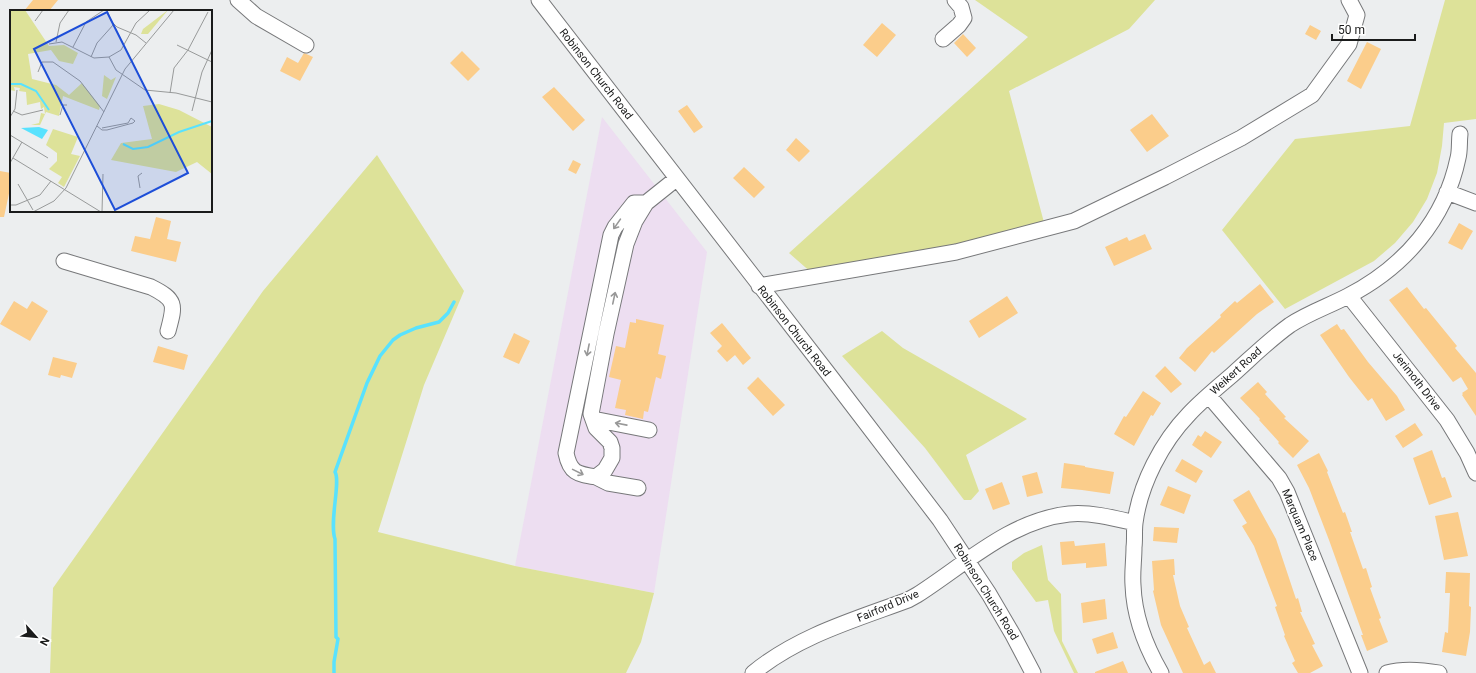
<svg xmlns="http://www.w3.org/2000/svg" width="1476" height="673" font-family="Roboto,sans-serif">
  <style>
    .education { fill: #eddef1 }
    .green { fill: #dde299 }
    .lines { fill: none; stroke-linecap: round; stroke-linejoin: round }
    .stream { stroke: #59e2fe; stroke-width: 3.5 }
    .building { fill: #fbcd8b }
    .minor-casing { stroke: #77787a; stroke-width: 17 }
    .minor { stroke: #fff; stroke-width: 15 }
    .oneway { stroke: #989898 }
    .labels { text-anchor: middle; dominant-baseline: central; stroke-width: 3.5; stroke-linejoin: round; paint-order: stroke }
    .street-label { font-size: 11px; fill: #1a1b1b; stroke: #fff }
    .inset-river { fill: none; stroke: #59e2fe; stroke-width: 2 }
    .inset-road { fill: none; stroke: #989a9a; stroke-width: 1 }
    .view { fill: #1d4ed8; fill-opacity: 0.15; stroke: #1d4ed8; stroke-width: 2 }
    .inset-edge { fill: none; stroke: #1a1b1b; stroke-width: 2 }
  </style>
  <rect width="100%" height="100%" fill="#eceeef"/>
  <!-- education -->
  <path class="education" d="M602 117 707 252 654 593 515 566Z"/>
  <!-- green -->
  <path class="green" d="M975 0H1155L1129 29 1009 91 1046 230 813 274 789 253 1028 37Z
    M1445 0H1476V119L1444 123 1442 146 1437 173 1427 199 1413 222 1395 243 1374 261 1285 309 1222 230 1295 139 1410 126Z
    M377 155 464 291 424 385 378 532 515 566 654 593 641 642 626 673H50L53 588 263 291Z
    M882 331 903 348 1027 419 966 455 979 491 971 500H964L925 448 842 356Z
    M1042 545 1048 580 1061 594 1062 641 1078 673H1074L1054 631 1048 600 1036 602 1012 569V562L1024 553Z"/>
  <g class="lines">
    <!-- stream -->
    <path class="stream" d="M334 673V662L338 639 336 637 335 539C329 522 341 481 335 472L367 383 380 356 393 340 400 335 416 328 439 322 448 313 454 302"/>
  </g>
  <!-- building -->
  <path class="building" d="M33 0H58L49 11H24Z
    M882 23 896 35 877 57 863 45Z
    M1310 25 1321 31 1316 40 1305 34Z
    M963 34 976 48 967 57 954 43Z
    M1367 42 1381 49 1361 89 1347 81Z
    M462 51 480 69 468 81 450 63Z
    M304 53 313 57 300 81 280 71 287 57 298 63Z
    M554 87 585 120 573 131 542 97Z
    M687 105 703 127 694 133 678 111Z
    M1152 114 1169 136 1147 152 1130 130Z
    M796 138 810 151 799 162 786 150Z
    M573 160 581 164 576 174 568 170Z
    M744 167 765 187 754 198 733 178Z
    M0 171 11 173V184L4 217H0Z
    M156 217 171 221 167 239 181 242 176 262 131 251 135 236 150 239Z
    M1459 223 1473 231 1462 250 1448 243Z
    M1145 234 1152 249 1114 266 1105 247 1127 237 1129 241Z
    M1260 284 1274 302 1257 314 1214 353 1212 351 1195 372 1179 358 1187 348 1221 317 1220 315 1235 301 1237 303Z
    M1407 287 1424 309 1426 308 1457 346 1455 348 1476 373V416L1462 395 1463 394 1462 393 1468 389 1461 377 1453 382 1389 300Z
    M1007 296 1018 313 979 338 969 321Z
    M14 301 27 309 32 301 48 311 30 341 0 324Z
    M636 319 664 325 658 354 666 356 661 379 656 377 648 412 644 411 643 419 625 415 626 410 615 408 621 380 609 377 616 346 625 348 630 322 636 323Z
    M722 323 751 358 743 365 735 355 727 362 717 351 722 346 710 333Z
    M1337 324 1341 330 1344 329 1368 362 1397 396 1405 410 1386 421 1372 398 1368 401 1349 377 1320 335Z
    M514 333 530 341 519 364 503 357Z
    M158 346 188 355 184 370 153 362Z
    M53 357 77 363 72 378 61 375 60 378 48 375Z
    M1165 366 1182 384 1171 393 1155 376Z
    M758 377 785 405 773 416 747 388Z
    M1258 382 1267 392 1265 394 1286 417 1284 418 1309 441 1293 458 1278 443 1279 442 1259 420 1260 419 1240 398Z
    M1143 391 1161 403 1153 416 1151 415 1134 446 1114 434 1124 416 1126 417Z
    M1415 423 1423 435 1403 448 1395 436Z
    M1205 431 1222 442 1211 458 1192 445 1198 435 1201 437Z
    M1432 450 1442 478 1445 477 1452 497 1429 505 1413 458Z
    M1319 453 1328 471 1327 472 1343 513 1345 512 1352 532H1350L1363 569 1366 568 1372 587 1370 588 1381 618 1379 619 1388 642 1367 651 1361 635H1363L1329 540 1309 488 1297 465Z
    M1182 459 1203 471 1196 483 1175 471Z
    M1064 463 1085 466V467L1114 472 1110 494 1082 490 1061 488Z
    M1037 472 1043 493 1027 497 1022 476Z
    M1002 482 1010 504 993 510 985 489Z
    M1168 486 1191 495 1184 514 1160 505Z
    M1249 490 1276 539 1296 599 1298 598 1302 612H1300L1315 644 1312 645 1323 666 1310 673H1298L1292 663 1295 661 1284 636 1285 635 1275 607 1277 606 1254 546 1242 526 1247 523 1233 500Z
    M1458 512 1468 556 1444 560 1435 516Z
    M1154 527 1179 528 1177 543 1153 541Z
    M1074 541 1075 546 1105 543 1107 566 1086 568V563L1062 565 1060 542Z
    M1174 559 1175 575H1173L1180 606 1189 627 1187 628 1204 665 1210 661 1216 673H1183L1161 625 1153 591 1154 590 1152 561Z
    M1446 572 1470 573 1469 606 1471 607 1470 632 1466 656 1442 652 1445 632 1448 633 1450 593H1445Z
    M1105 599 1107 619 1083 623 1081 603Z
    M1113 632 1118 648 1097 654 1092 639Z
    M1123 661 1128 673H1095V672Z"/>
  <g class="lines">
    <!-- minor casing -->
    <g class="minor-casing">
      <path id="minor" d="M238 0 256 16 306 45
        M539 0 827 372 940 520 989 594 1013 635 1033 673
        M943 39 959 25 964 18 961 7 955 0
        M1447 192 1476 203
        M646 203H634L615 227 611 235 566 453C570 473 577 474 596 477L605 470 612 458V448L610 442 596 428 591 414 606 334 626 244 635 221 646 203 676 179
        M64 261 151 287C177 300 175 305 168 331
        M759 286 956 252 1074 221 1165 177 1241 138 1312 95 1349 44 1357 15 1349 0
        M1349 296 1447 420 1467 453 1476 473
        M1209 396 1279 478 1287 492 1360 673
        M593 419 649 430
        M596 477 608 483 638 488
        M753 673C798 636 854 620 908 600L917 595C964 565 1011 520 1069 514 1091 512 1114 518 1135 523
        M1161 673C1146 647 1134 615 1133 585 1132 573 1134 560 1134 547 1135 540 1134 531 1135 523 1140 484 1162 442 1189 414 1202 400 1218 387 1232 375 1251 358 1269 340 1290 325 1308 313 1329 306 1348 296 1404 267 1445 220 1458 158 1460 151 1459 142 1460 134
        M1387 673C1404 668 1422 670 1439 673"/>
    </g>
    <!-- minor -->
    <use href="#minor" class="minor"/>
  </g>
  <!-- one-way arrows -->
  <defs><path id="oneway-shaft" d="M-6 0H5M1.5-3L5.5 0L1.5 3" fill="none" stroke-width="1.6" stroke-linecap="round" stroke-linejoin="round"/></defs>
  <g class="oneway">
    <use href="#oneway-shaft" transform="translate(617 224) rotate(125)"/>
    <use href="#oneway-shaft" transform="translate(614 298) rotate(-78)"/>
    <use href="#oneway-shaft" transform="translate(588 350) rotate(101)"/>
    <use href="#oneway-shaft" transform="translate(621 424) rotate(-169)"/>
    <use href="#oneway-shaft" transform="translate(578 472) rotate(26)"/>
  </g>
  <g class="labels">
    <!-- street labels -->
    <g class="street-label">
      <text transform="translate(596 74) rotate(52)">Robinson Church Road</text>
      <text transform="translate(794 331) rotate(52)">Robinson Church Road</text>
      <text transform="translate(1236 371) rotate(-42)">Weikert Road</text>
      <text transform="translate(1417 381) rotate(52)">Jerimoth Drive</text>
      <text transform="translate(1300 525) rotate(67)">Marquam Place</text>
      <text transform="translate(986 592) rotate(58)">Robinson Church Road</text>
      <text transform="translate(888 606) rotate(-23)">Fairford Drive</text>
    </g>
  </g>
  <!-- overview -->
  <g transform="translate(10 10)">
    <rect width="202" height="202" fill="#eceeef"/>
    <path d="M0 0H15L39 36 54 35 68 43 63 54 49 51 41 40 18 44 22 69 46 75 59 85 72 73 90 96 89 100 53 86 49 106 36 102 30 115H21L29 113 31 103 35 104 34 97 31 99 30 92 17 95 16 82 9 81 10 78 4 77 5 81 0 80ZM158 0 138 24H131L133 19ZM94 65 101 70 106 67 97 89 92 86ZM149 94 169 100 202 117V164L187 152 166 162 101 150 111 133 142 129 133 96ZM43 119 68 127 61 144 70 146 54 177 48 173 52 167 39 159 47 151V143L36 135Z" fill="#dde299"/>
    <path d="M29 117 38 120 32 129 11 118Z" fill="#59e2fe"/>
    <path class="inset-river" d="M0 74H11L26 81 39 100M113 134 123 139 138 137 169 122 202 111"/>
    <path class="inset-road" d="M97 0 101 11 107 17 126 25 136 33M25 11 33 0M46 32 50 13 59 0M39 34 52 32 84 48 99 47 111 40 126 13 140 0M167 35 202 52M63 37 76 12 94 0M81 47 87 33 104 14M99 47 106 60 135 80 166 83 202 92M28 62 32 52H43L70 71 94 102M160 83 164 58 178 40 198 2M3 101 12 105 33 100M182 101 192 62 202 40M50 105 53 95H57M0 107 5 99 7 80M87 116 92 120H97L123 113 125 111 121 108 118 113 92 118M0 125 38 148M3 148 91 202M0 153 12 132M8 174 23 200M130 178 128 166 132 163M0 195H6L30 185 41 171M23 202 44 191 56 178 115 59 164 0M92 202 93 164M166 202H194"/>
    <path class="view" d="M97 2 178 163 105 200 24 39Z"/>
    <rect width="202" height="202" class="inset-edge"/>
  </g>
  <!-- north arrow -->
  <g transform="translate(36 637) rotate(117)" stroke="#ffffff" stroke-width="3" paint-order="stroke">
  <path d="M0-3L7 15L0 10L-7 15Z" fill="#1a1b1b"/>
  <text y="-6" font-size="11" font-weight="bold" text-anchor="middle" fill="#1a1b1b">N</text>
  </g>
  <!-- scale -->
  <path d="M1332 34v6h83v-6" fill="none" stroke="#1a1b1b" stroke-width="2"/>
  <text x="1338" y="34" font-size="12" fill="#1a1b1b" stroke="#ffffff" stroke-width="3" paint-order="stroke">50 m</text>
</svg>
